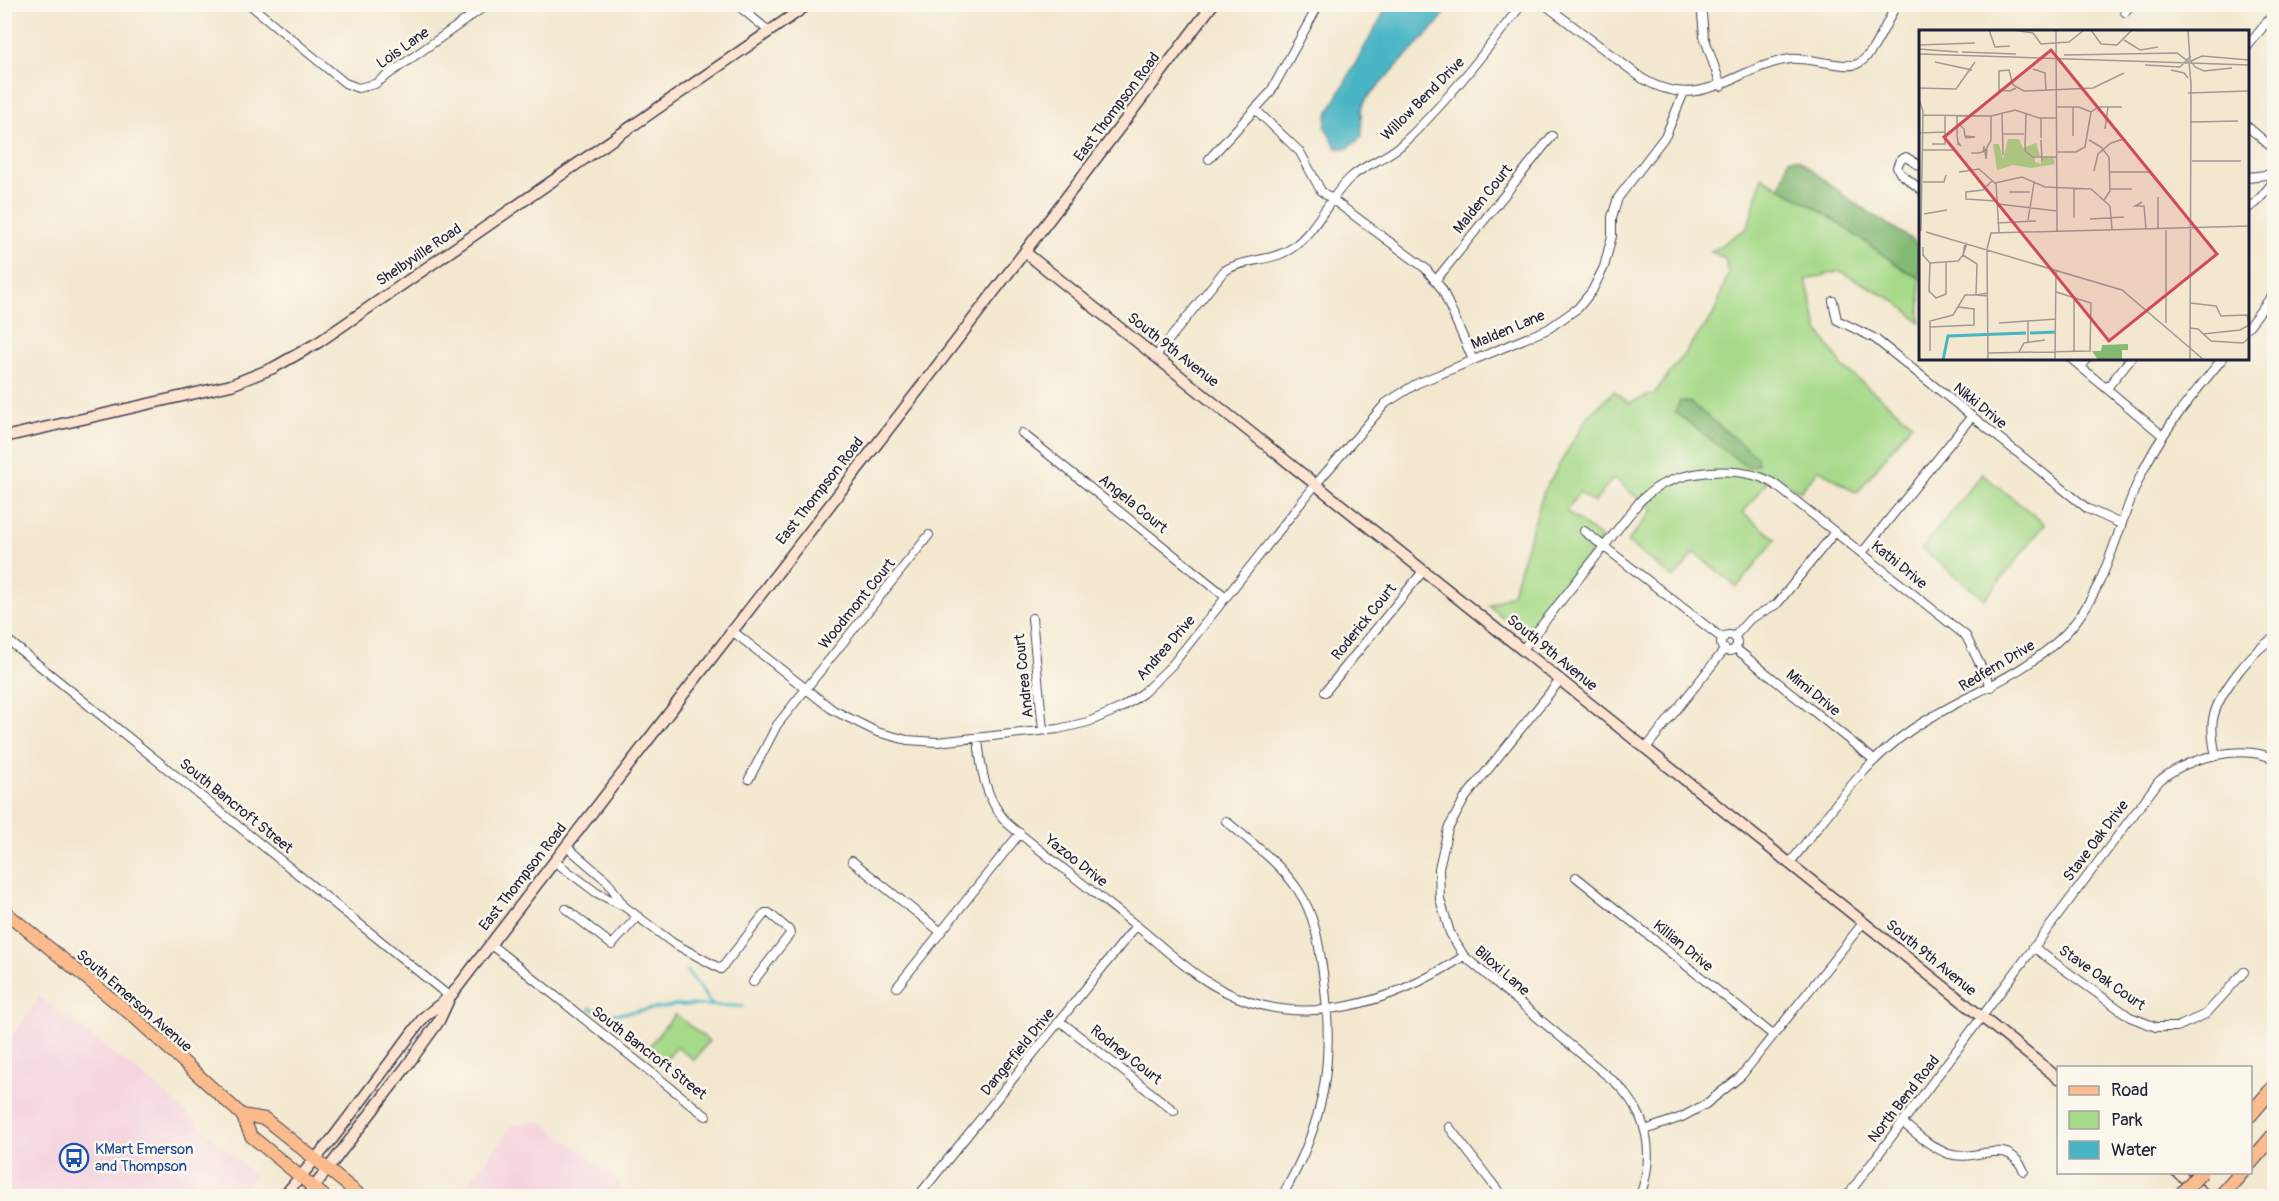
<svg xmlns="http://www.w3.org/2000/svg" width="2279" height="1201" font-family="Pangolin,sans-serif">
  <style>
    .built { fill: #f4cfdd }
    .green { fill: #a6d988; stroke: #647e62; stroke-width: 1.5 }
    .forest { fill: #84b974; stroke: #536e58; stroke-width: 1.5 }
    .water { fill: #48b5c4; stroke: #356c80; stroke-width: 1.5 }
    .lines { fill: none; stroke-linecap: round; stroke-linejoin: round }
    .stream { stroke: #48b5c4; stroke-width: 3 }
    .street-casing { stroke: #414051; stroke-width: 10 }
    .secondary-casing { stroke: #414051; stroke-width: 13 }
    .primary-casing { stroke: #414051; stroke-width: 14 }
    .highway-casing { stroke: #414051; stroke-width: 16 }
    .street { stroke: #fff; stroke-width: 8 }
    .secondary { stroke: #fde4d1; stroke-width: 10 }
    .primary { stroke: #fbbb8c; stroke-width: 12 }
    .highway { stroke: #fbbb8c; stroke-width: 14 }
    .highway-bridge-casing { stroke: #414051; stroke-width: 16; stroke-linecap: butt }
    .highway-bridge { stroke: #fbbb8c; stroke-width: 14 }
    .labels { text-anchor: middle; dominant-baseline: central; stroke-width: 5; stroke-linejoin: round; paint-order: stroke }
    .street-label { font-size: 15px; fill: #22223b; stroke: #fbf7ec }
    .transit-label { font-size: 15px; fill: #164399; stroke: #fbf7ec; text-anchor: start }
    .inset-river { fill: none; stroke: #48b5c4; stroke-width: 3 }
    .inset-road { fill: none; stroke: #9f9994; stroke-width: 1.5 }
    .view { fill: #d1495b; fill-opacity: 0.15; stroke: #d1495b; stroke-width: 3 }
    .inset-edge { fill: none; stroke: #22223b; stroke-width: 3 }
  </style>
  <rect width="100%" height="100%" fill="#fbf7ec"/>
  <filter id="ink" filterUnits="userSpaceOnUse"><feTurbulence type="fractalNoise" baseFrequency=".0167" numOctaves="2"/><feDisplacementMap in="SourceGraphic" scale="12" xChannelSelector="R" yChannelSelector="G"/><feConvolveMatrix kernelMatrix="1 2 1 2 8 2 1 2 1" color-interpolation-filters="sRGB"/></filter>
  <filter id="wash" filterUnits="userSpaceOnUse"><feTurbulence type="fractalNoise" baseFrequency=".008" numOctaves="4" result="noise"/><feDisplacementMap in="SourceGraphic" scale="24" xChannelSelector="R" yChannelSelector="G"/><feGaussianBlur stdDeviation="1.35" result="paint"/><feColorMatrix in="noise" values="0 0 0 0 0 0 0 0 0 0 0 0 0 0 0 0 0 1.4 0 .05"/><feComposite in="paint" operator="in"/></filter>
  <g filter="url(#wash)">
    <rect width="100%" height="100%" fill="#f3e8cf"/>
    <!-- built -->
    <path class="built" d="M40 997 155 1085 254 1175 239 1196H5V1045Z
      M542 1121 614 1177 627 1196H458L514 1124Z"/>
    <!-- green -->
    <path class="green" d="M1762 177 1821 211 1908 272 1920 278V322L1897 302 1840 271 1806 280 1818 330 1844 368 1912 423 1857 493 1819 469 1800 492 1773 473 1743 513 1776 539 1737 587 1695 553 1674 578 1627 542 1653 510 1613 478 1594 503 1579 492 1566 511 1602 539 1536 622 1520 631 1489 606 1512 594 1544 491 1586 419 1614 391 1629 403 1654 394 1714 314 1728 274 1725 258 1711 252 1748 227Z
      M1982 474 2045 524 1985 599 1922 549Z
      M675 1014 709 1041 694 1060 677 1047 663 1063 646 1050Z"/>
    <!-- forest -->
    <path class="forest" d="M1789 159H1798L1847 198 1914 241 1920 249V278L1908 272 1821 211 1780 188Z
      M1680 401 1691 403 1757 457 1758 464 1748 468 1675 412Z"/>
    <!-- water -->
    <path class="water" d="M1388 5H1452L1435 26 1367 98 1361 110 1362 137 1348 148H1337L1325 127 1327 115Z"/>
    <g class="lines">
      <!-- stream -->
      <path class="stream" d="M687 971 713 1006
        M590 1008 610 1015 679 1005 743 1006"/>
    </g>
  </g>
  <g filter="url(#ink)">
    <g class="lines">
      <!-- street casing -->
      <g class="street-casing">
        <path id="street" d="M249 4 345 83 358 88 375 84 488 4
          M736 4 770 32
          M1544 4 1643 79C1702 114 1735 67 1790 59 1807 57 1847 69 1857 64 1873 58 1887 20 1897 4
          M1701 4 1704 36 1721 86
          M2125 12 2131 4
          M2248 46 2274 13
          M1256 110 1300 152 1321 191 1425 268 1442 289 1473 360
          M2248 127 2274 149
          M1209 159 1270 93 1319 4
          M1920 166 1906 157 1900 160 1897 167 1900 173 1920 189
          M2248 177 2274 174
          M2248 208 2256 203 2274 181
          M1436 280 1552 136
          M1833 301 1837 320 1874 338 2088 509 2121 524
          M2248 327 2274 293
          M1156 356 1224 271C1244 258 1272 262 1292 248 1316 231 1329 198 1350 178 1365 164 1385 159 1400 146 1446 104 1484 53 1522 4
          M2070 358 2162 435
          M2081 367 2088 358
          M2107 388 2131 358
          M1022 433 1226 597
          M1584 531 1723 639
          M1862 553 1972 416
          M1032 618 1043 730
          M731 630 833 710 877 732 907 740 937 742 1058 729 1088 722 1121 708 1143 693 1172 665 1316 484 1386 403 1416 384 1548 329 1578 308 1592 291 1604 267 1612 236V217L1618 198 1666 135 1684 92
          M1721 643a8 8 0 1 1 16 0a8 8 0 1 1-16 0Z
          M4 637 450 997
          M1734 637 1750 619 1777 604 1835 532
          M1735 648 1874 760
          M1523 649 1640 501C1647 495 1654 488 1663 484 1694 469 1749 465 1777 486L1966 636 1991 687
          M1561 679 1465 798 1448 829 1439 868 1440 899 1450 933 1464 956 1617 1084C1649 1116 1655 1155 1640 1196
          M1325 692 1424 570
          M978 738C981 771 985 799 1008 824 1049 858 1091 890 1133 923 1162 946 1190 974 1224 991 1303 1032 1394 1002 1464 956
          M1646 748 1725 649
          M2216 756C2213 743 2211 732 2213 719 2218 693 2252 651 2274 638
          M749 779 777 725 929 535
          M1226 821C1251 842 1280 863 1298 890 1315 915 1319 944 1323 973 1335 1059 1326 1121 1282 1196
          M566 846 607 881 624 906
          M554 861 597 893 625 907 673 943 721 969 765 913H769L789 930 790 934 753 982
          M852 861 941 932
          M1789 864C1827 817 1861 764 1911 730 1962 695 2023 678 2067 632 2107 589 2116 529 2140 477 2160 433 2192 396 2223 358
          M1576 877 1773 1035
          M566 909 612 945 637 917
          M490 944 706 1116
          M2033 947 2130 1017 2156 1027H2177L2206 1014 2244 972
          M897 987 1020 833
          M1060 1021 1174 1111
          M1903 1123C1917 1134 1932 1148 1949 1154 1978 1163 2006 1134 2024 1171
          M1449 1127 1502 1196
          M1645 1130 1682 1117 1706 1104 1741 1076 1863 923
          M920 1194 1136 926
          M1847 1196 2159 781C2186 758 2242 743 2274 759"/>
      </g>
      <!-- secondary casing -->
      <g class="secondary-casing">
        <path id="secondary" d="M1026 253 2058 1078
          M4 437 231 385 273 368 319 342 809 4
          M2177 1172 2207 1196
          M284 1196 333 1138 424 1017 448 998
          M307 1196 406 1067 439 1021 450 997C704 666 962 338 1213 4"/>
      </g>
      <!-- primary casing -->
      <g class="primary-casing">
        <path id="primary" d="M4 911 134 1017 242 1115 251 1136 324 1196
          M242 1115 265 1119 361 1196"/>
      </g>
      <!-- highway casing -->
      <g class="highway-casing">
        <path id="highway" d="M2250 1115 2274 1087
          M2250 1163 2274 1135
          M2221 1196 2242 1172"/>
      </g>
      <!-- street -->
      <use href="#street" class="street"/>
      <!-- secondary -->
      <use href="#secondary" class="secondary"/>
      <!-- primary -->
      <use href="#primary" class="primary"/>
      <!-- highway -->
      <use href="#highway" class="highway"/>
      <!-- highway-bridge casing -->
      <g class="highway-bridge-casing">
        <path id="highway-bridge" d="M2180 1196 2201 1172"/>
      </g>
      <!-- highway-bridge -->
      <use href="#highway-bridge" class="highway-bridge"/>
    </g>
  </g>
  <!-- icons -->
  <defs>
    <g id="bus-ring" transform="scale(1.5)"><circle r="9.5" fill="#fbf7ec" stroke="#1a4fb4" stroke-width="1.5"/><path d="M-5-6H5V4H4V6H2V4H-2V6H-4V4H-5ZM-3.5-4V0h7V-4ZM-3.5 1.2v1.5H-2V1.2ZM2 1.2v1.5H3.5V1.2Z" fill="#1a4fb4"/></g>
  </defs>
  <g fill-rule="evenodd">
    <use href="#bus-ring" x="74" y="1158"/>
  </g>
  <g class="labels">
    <!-- street labels -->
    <g class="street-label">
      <text transform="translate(403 48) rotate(-35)">Lois Lane</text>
      <text transform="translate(1423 99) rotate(-45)">Willow Bend Drive</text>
      <text transform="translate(1117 107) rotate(-53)">East Thompson Road</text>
      <text transform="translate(1483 199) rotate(-51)">Malden Court</text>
      <text transform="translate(419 255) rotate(-34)">Shelbyville Road</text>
      <text transform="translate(1508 330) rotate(-23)">Malden Lane</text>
      <text transform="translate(1173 350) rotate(38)">South 9th Avenue</text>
      <text transform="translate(1980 406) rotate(39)">Nikki Drive</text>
      <text transform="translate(820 491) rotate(-52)">East Thompson Road</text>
      <text transform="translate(1133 504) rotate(39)">Angela Court</text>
      <text transform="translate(1899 565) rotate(39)">Kathi Drive</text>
      <text transform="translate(857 604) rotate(-51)">Woodmont Court</text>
      <text transform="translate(1364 622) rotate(-51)">Roderick Court</text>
      <text transform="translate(1166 648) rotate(-49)">Andrea Drive</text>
      <text transform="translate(1552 653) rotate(39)">South 9th Avenue</text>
      <text transform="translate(1997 666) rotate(-31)">Redfern Drive</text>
      <text transform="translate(1024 676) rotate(-96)">Andrea Court</text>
      <text transform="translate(1813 693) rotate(39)">Mimi Drive</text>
      <text transform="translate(236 806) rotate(39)">South Bancroft Street</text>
      <text transform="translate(2096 841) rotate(-53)">Stave Oak Drive</text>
      <text transform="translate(1076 861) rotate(38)">Yazoo Drive</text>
      <text transform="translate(523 877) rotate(-52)">East Thompson Road</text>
      <text transform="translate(1683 946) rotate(39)">Killian Drive</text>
      <text transform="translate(1931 958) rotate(39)">South 9th Avenue</text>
      <text transform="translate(1502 971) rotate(41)">Biloxi Lane</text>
      <text transform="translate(2102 978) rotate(35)">Stave Oak Court</text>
      <text transform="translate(134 1001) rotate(41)">South Emerson Avenue</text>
      <text transform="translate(1018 1052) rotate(-51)">Dangerfield Drive</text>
      <text transform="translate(649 1053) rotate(38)">South Bancroft Street</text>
      <text transform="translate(1126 1055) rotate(38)">Rodney Court</text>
      <text transform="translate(1904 1099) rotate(-52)">North Bend Road</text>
    </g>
    <!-- transit labels -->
    <g class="transit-label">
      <text x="95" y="1149">KMart Emerson<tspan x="95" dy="17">and Thompson</tspan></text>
    </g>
  </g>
  <!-- overview -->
  <g transform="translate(1919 30)">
    <rect width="330" height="330" fill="#f3e8cf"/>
    <path d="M89 109H100L104 118 117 113 121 126H116V132L122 134V128H134L136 134 113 138 94 135 78 140 74 114H80L84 129Z" fill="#a6d988"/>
    <path d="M209 314V320H203V330H179L173 321H182L183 315Z" fill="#84b974"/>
    <path class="inset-river" d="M111 303 137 302M24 330 29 306 107 303"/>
    <path class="inset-road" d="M22 0H65M70 0 76 17 91 16M94 0 114 3 122 14 150 12 165 0M137 0 138 201M172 0 182 14 198 15 213 0M269 0 271 30 276 37 285 41 313 38M205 10 221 20 239 17M0 15 56 13M0 19 39 22M43 22 97 24M0 24 330 35M145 25 258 23 270 32 272 54M272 31 283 26 330 30M16 32 53 40M226 35 261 37 272 26M114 39 126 43 127 60M252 40 265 43 269 48M0 58 37 59 56 32M97 58 91 61 80 60V41L90 40 94 55 105 61 174 58 205 43M269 63 330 61M0 69 4 81 2 201M138 77H160L172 82M154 77V106M172 82 179 77H203M83 83 84 125M107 83 106 121 114 127H138M4 85 72 86 96 80 120 88H138M38 86V106L39 112V114L41 115 39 112M122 88V108M272 92 319 91M40 94 45 99 46 106 47 108 56 107 46 106M186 99 189 77M0 103 26 102M84 104H105M122 110 123 131M170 110 182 117 190 127 191 161 185 170M13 114H26V86M68 119 67 129 66 121 72 110V86M4 120H37M138 122H157L166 117 172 82M52 123H59L63 122H64L65 121V116L64 122M273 131H322M175 141 179 124 192 113 205 109M40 142 60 139 77 154 80 202M191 142H230M73 151 64 160 47 162V169L78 171M4 152H25L27 145M76 153 103 147 126 157 172 159 191 176 193 199M155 158V188M191 159H213M90 162H111M239 167V198M223 172 216 176H225L227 199M79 174 138 181M5 184 28 180M171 189 205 187M109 190 115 153M78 193 117 191M247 198V293M7 202 203 260 285 330M46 213 44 225 48 213M4 217V225L11 233M68 219 72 203 330 196M68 220 69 330M11 233 39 231 44 225 58 234 57 265H46L34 285 11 291V321M11 233 10 261 17 268 27 264V232M69 263 57 265 69 266M271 273 297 276 302 286 328 285 330 295M109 291V312M80 293 137 289M10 297 55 295V279L39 277M271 298 279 299 292 311 324 313 330 308M284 304 321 300 330 295M100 322 105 313 126 310M155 322V267M69 323 171 321 172 273 137 262M136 330 137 241M271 330 272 51"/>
    <path class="view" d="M132 20 298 224 190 311 25 107Z"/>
    <rect width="330" height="330" class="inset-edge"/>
  </g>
  <!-- margin -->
  <rect width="2279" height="1201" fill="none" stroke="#fbf7ec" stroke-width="24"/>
  <!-- legend -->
  <rect x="2057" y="1066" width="195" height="108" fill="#fbf7ec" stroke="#a4a2a5" stroke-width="1.5"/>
  <rect x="2069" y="1086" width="30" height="9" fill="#fbbb8c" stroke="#a4a2a5" stroke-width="1.5"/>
  <text x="2111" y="1096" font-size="18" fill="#22223b">Road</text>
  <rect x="2069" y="1111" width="30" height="18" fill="#a6d988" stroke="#a4a2a5" stroke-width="1.5"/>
  <text x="2111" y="1126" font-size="18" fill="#22223b">Park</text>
  <rect x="2069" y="1141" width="30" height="18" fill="#48b5c4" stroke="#a4a2a5" stroke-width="1.5"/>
  <text x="2111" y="1156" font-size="18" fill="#22223b">Water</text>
</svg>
